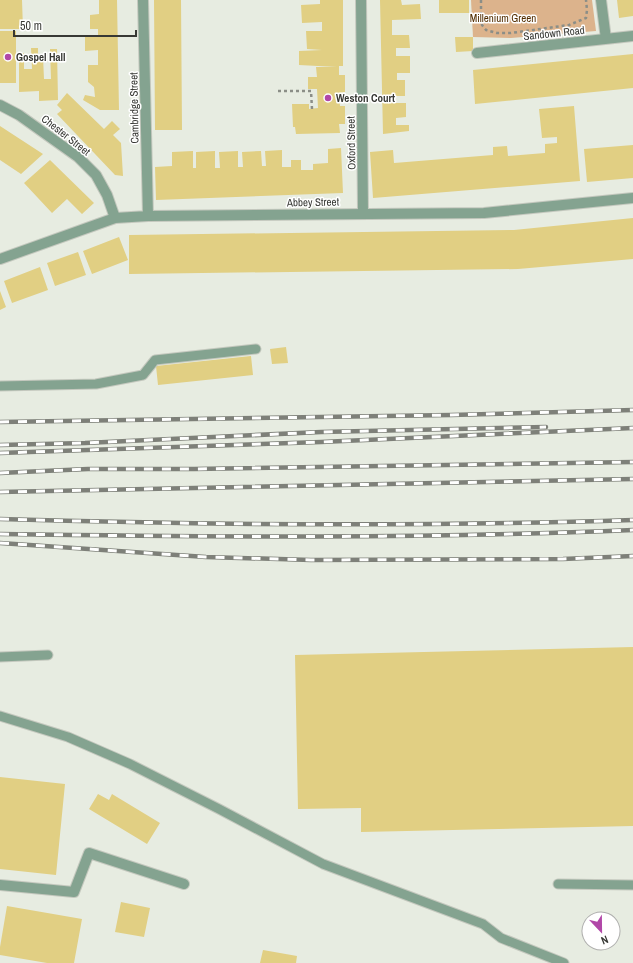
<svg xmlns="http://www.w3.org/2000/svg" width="633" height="963" font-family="'Archivo Narrow',sans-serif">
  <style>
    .green { fill: #dcb38c }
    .building { fill: #e1cf83 }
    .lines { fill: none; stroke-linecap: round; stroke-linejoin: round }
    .lane-casing { stroke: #c4c8be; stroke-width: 11 }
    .street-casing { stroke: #c4c8be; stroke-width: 12 }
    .path { stroke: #8b8e87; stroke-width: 2.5; stroke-dasharray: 3 3; stroke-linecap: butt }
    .lane { stroke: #84a390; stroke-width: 9 }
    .street { stroke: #84a390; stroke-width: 10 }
    .rail-casing { stroke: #7e8079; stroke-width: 4.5 }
    .rail { stroke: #fff; stroke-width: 3; stroke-dasharray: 9; stroke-linecap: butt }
    .poi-dot { fill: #b147a8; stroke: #fff; stroke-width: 1.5 }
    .labels { text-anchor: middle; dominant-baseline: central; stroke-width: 3; stroke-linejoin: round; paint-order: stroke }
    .park-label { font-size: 11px; fill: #522d00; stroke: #fff }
    .street-label { font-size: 11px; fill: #373834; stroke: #fff }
    .poi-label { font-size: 11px; font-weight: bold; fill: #373834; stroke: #fff; text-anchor: start }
  </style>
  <rect width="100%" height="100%" fill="#e7ece1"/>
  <!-- green -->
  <path class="green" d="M471 0H592L596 31 511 38 473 37Z"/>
  <!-- building -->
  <path class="building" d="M0 0H22L23 29H0Z
    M99 0H117L119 110H100L83 100 85 95 95 97 94 87 88 82V65H98V50L85 51V36H98V29H90V15L99 14Z
    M154 0H181L182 130H155Z
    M320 0H343V66H339V75H345V92L339 93 340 106H345V124H339L340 133 296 134 295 127H293L292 104H309V109L318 108 317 89H308V77H317L316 67H337L299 65V51L322 50 307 49 306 31H322V22L302 23 301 5 320 4Z
    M380 0H401L402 5 420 4 421 19 392 20V35H409L410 48H396V56H410V73H397V80H405V96H395V103H406V117L396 118V125H409V131L383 134Z
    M439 0H469V13H439Z
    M617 0H633V16L619 18Z
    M0 31H16V83H0Z
    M455 37H473V51L456 52Z
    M31 48H38V57H43L44 79H51L50 49H57L58 100 39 101V91L19 92V53H24V69H32Z
    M633 54V88L475 104 473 70Z
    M67 93 104 129 112 121 120 129 113 135 121 143 123 176 115 175 57 114 62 110 57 105Z
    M574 106 580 181 373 198 370 152 393 150 394 163 493 155V147L507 146 508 156 545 153V144L557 143V137L542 138 539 109Z
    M0 126 43 154 21 174 0 160Z
    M633 145V178L587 182 584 149Z
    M341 148 343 193 156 200 155 167 172 166V152L193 151V168H196V152L215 151V168H220L219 152 238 151V167H243L242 152 261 151 262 166H266L265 151 282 150V167H291V160H301V170H313V164L328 163V149Z
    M50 160 94 203 82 214 67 199 52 213 24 183Z
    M633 218V259L518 269 129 274V235L514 230Z
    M119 237 128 260 92 274 83 251Z
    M78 252 86 275 55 286 47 263Z
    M40 267 48 290 12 303 4 281Z
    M0 291 6 307 0 310Z
    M286 347 288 363 272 364 270 349Z
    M251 356 253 375 158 385 156 366Z
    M633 647V826L361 832V808L298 809 295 655Z
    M0 777 65 784 56 875 0 869Z
    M98 794 109 800 112 794 160 823 147 844 89 809Z
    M121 902 150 908 144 937 115 932Z
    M7 906 82 919 74 963H47L0 955V947Z
    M263 950 297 956 296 963H260Z"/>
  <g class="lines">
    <!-- lane casing -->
    <g class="lane-casing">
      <path id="lane" d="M0 386 96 384 143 375 155 360 256 349
        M0 657 48 655
        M0 716 68 737 130 764 219 809 323 864 483 924 501 938 564 963
        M558 884 633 885"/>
    </g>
    <!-- street casing -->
    <g class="street-casing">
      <path id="street" d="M143 0 148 216
        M361 0 363 214
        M601 0 606 39
        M477 53 633 36
        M0 105 19 115 78 157 96 175 107 195 115 218
        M0 259 115 218 148 216 484 213 633 198
        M0 885 74 892 89 853 184 884"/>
    </g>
    <!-- path -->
    <path class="path" d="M481 0V20L482 25 486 30 497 33H511L569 25 586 18 587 10 586 0
      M278 91H311L312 109"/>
    <!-- lane -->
    <use href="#lane" class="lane"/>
    <!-- street -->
    <use href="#street" class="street"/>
    <!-- rail casing -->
    <g class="rail-casing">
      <path id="rail" d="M0 422 451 415 633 410
        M0 445 85 443 321 432 546 427
        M0 453 321 442 633 428
        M0 473 88 469H194L633 462
        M0 492 633 479
        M0 519C211 525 422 527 633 520
        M0 534C211 537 422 539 633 530
        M0 543 206 557 311 560 563 559 633 556"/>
    </g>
    <!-- rail -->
    <use href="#rail" class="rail"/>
  </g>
  <!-- markers -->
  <g class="poi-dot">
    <circle cx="8" cy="57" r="4"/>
    <circle cx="328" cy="98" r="4"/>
  </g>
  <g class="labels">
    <!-- park labels -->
    <g class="park-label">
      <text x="503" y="18">Millenium Green</text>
    </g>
    <!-- street labels -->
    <g class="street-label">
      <text transform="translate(554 33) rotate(-6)">Sandown Road</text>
      <text transform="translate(134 108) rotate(-91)">Cambridge Street</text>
      <text transform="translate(66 135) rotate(38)">Chester Street</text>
      <text transform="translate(351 143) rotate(-91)">Oxford Street</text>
      <text transform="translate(313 202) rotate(-1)">Abbey Street</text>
    </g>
    <!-- poi labels -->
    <g class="poi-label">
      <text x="16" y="57">Gospel Hall</text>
      <text x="336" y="98">Weston Court</text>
    </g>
  </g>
  <!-- north arrow -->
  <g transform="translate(601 931) rotate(158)"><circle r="19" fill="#ffffff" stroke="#afafae"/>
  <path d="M0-3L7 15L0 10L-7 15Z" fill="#b147a8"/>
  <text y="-6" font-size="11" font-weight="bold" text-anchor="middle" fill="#373834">N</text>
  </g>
  <!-- scale -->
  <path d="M14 30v6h122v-6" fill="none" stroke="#373834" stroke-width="2"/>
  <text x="20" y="30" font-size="12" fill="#373834" stroke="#ffffff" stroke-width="3" paint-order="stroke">50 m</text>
</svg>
